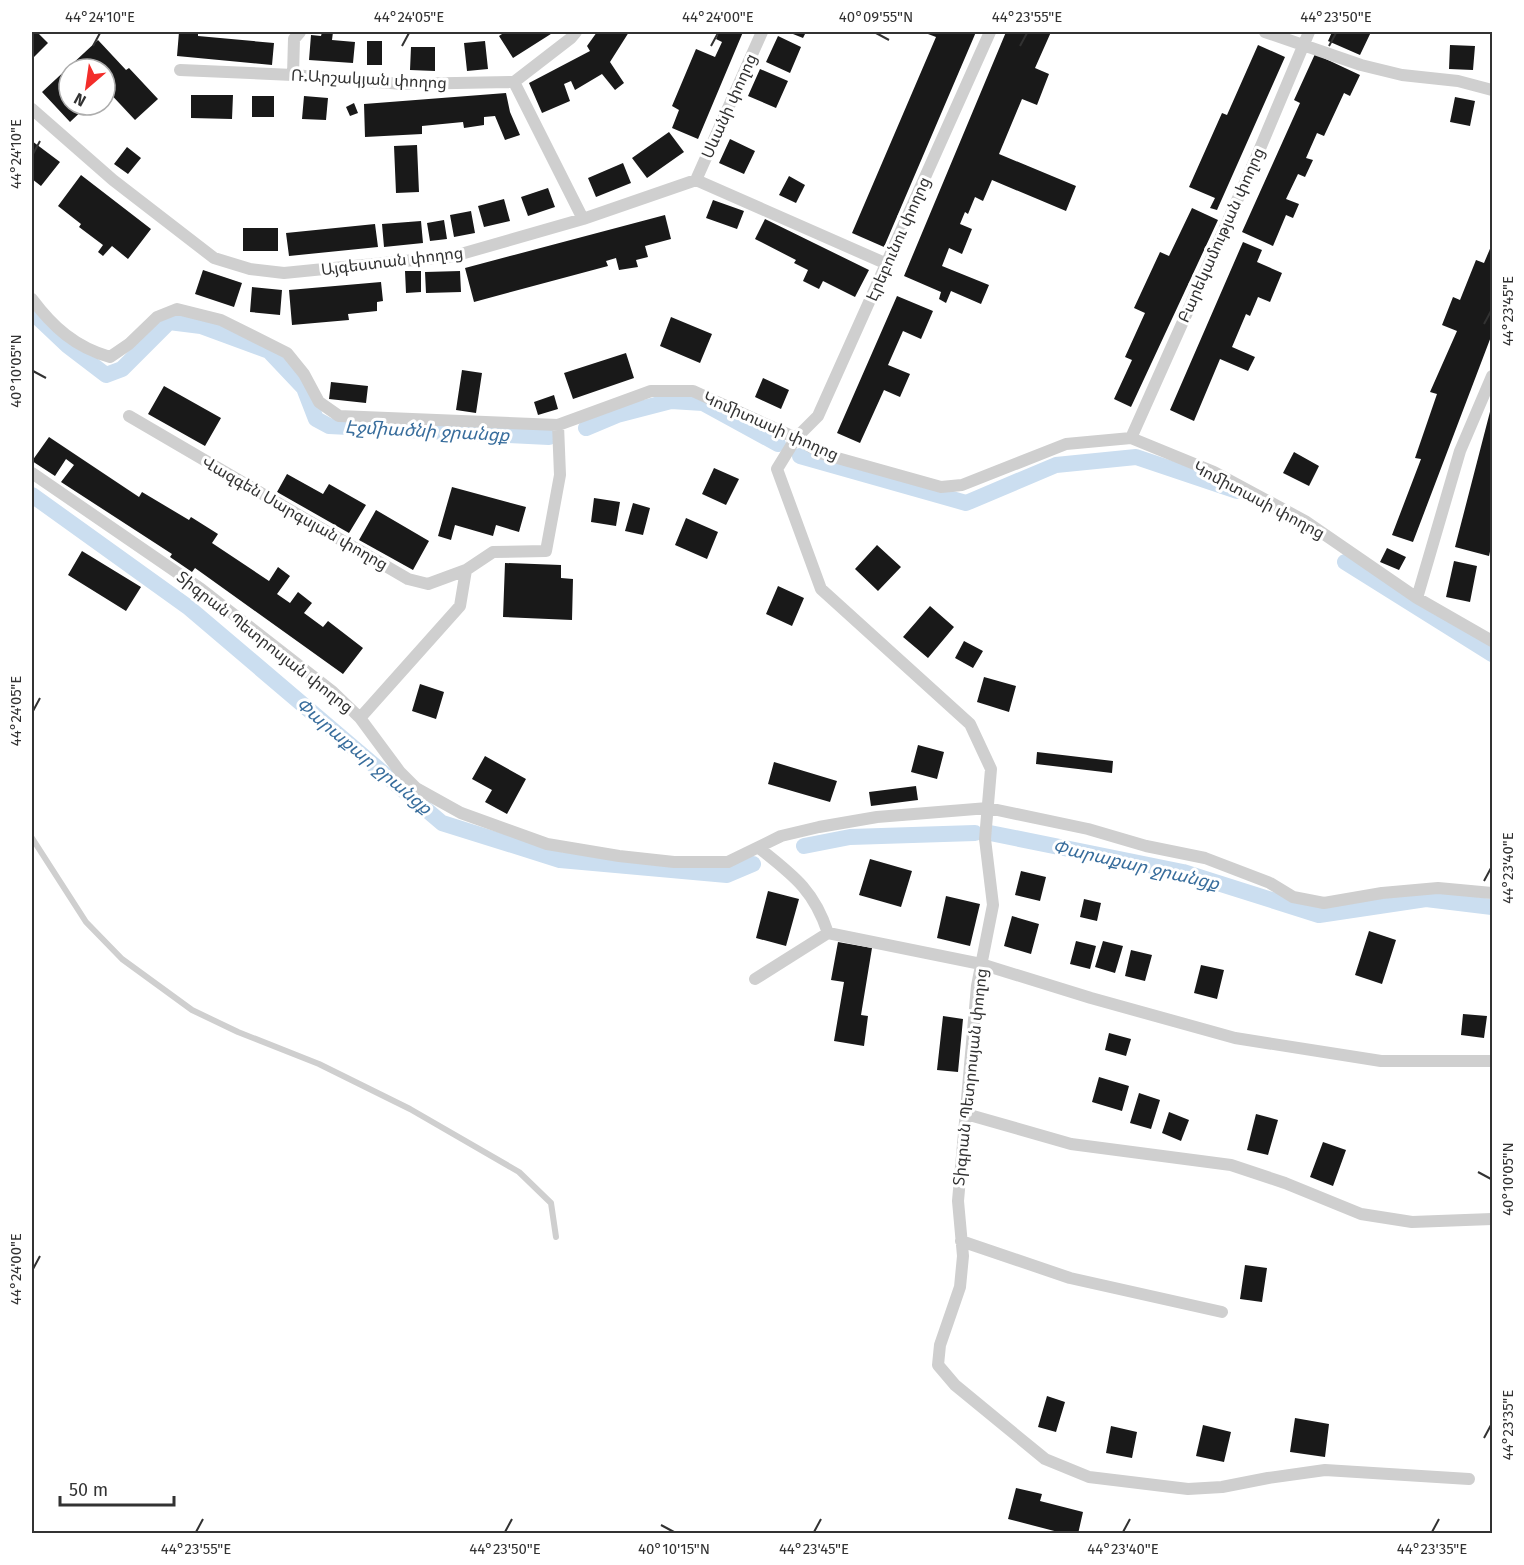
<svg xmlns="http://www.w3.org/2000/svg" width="1524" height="1565" font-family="'Fira Sans','Noto Sans Armenian',sans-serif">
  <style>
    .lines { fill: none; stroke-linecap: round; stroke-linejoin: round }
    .canal { stroke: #cbdef0; stroke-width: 16 }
    .building { fill: #191919 }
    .lane { stroke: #cfcfcf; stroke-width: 6 }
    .street { stroke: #cfcfcf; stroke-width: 12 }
    .ticks { fill: none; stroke: #323232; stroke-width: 2 }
    .labels { text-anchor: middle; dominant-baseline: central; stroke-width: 6; stroke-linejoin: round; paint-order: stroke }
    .street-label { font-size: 16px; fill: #323232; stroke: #fff }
    .water-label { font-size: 18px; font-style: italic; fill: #386d9c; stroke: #fff }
    .neatline { fill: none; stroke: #323232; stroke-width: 2 }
    .ticks-label { font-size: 15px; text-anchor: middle; fill: #323232 }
  </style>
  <rect width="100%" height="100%" fill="#fff"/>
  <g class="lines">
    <!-- canal -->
    <path class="canal" d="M32 312 68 346 106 375 122 369 169 322 201 326 269 351 304 388 316 419 329 426 549 437
      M586 428 617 415 671 401 703 403 778 444
      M800 456 966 503 1056 465 1136 457 1237 491
      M32 495 188 607 442 823 560 860 727 875 753 864
      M1345 562 1492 654
      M990 833 1183 872 1319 915 1426 899 1492 907
      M804 846 850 837 975 833"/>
  </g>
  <!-- building -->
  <path class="building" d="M32 32H37L48 43 32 59Z
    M179 32H198V36L274 43 272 65 177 56Z
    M322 32H333L332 40 355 42 353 63 309 60 311 35 321 36Z
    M505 32H554L513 58 499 36Z
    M597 32H629L610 62 624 83 615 90 602 74 575 90 571 81 564 84 570 101 542 113 529 83 590 51 587 46Z
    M719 32H743L698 139 672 128 679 110 672 106 696 49 715 57 722 42 716 39Z
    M788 32H806L803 38Z
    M929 32H976L884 247 852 233 936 37 928 34Z
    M1006 32H1051L1035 68 1049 74 1037 105 1022 99 999 154 1076 186 1066 211 992 180 983 201 975 197 968 214 965 212 960 224 972 229 962 254 949 248 942 266 989 285 981 304 951 291 946 303 939 299 941 292 904 276Z
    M1332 32H1371L1360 55 1328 41Z
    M778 36 801 47 790 73 766 62Z
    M98 40 126 70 129 68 158 99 135 120 105 88V69H69V105H88L70 122 42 92Z
    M367 41H382V65H367Z
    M485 41 488 69 467 71 464 43Z
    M1258 45 1285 57 1217 210 1210 208 1215 198 1189 187 1222 113 1227 115Z
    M1450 45 1475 46 1473 70 1449 69Z
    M411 47H435V71L410 70Z
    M1315 54 1360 75 1350 96 1344 93 1324 136 1317 133 1306 158 1313 160 1305 177 1298 174 1286 199 1299 204 1293 218 1286 215 1273 246 1242 232 1300 103 1294 100Z
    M760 69 788 81 776 108 748 96Z
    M506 93 510 112 520 135 505 140 495 116 484 117V125L464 128 463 122 422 126V134L365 137 364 104Z
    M191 95H233L232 119 191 118Z
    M252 96H274V117H252Z
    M304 96 328 98 326 120 302 119Z
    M1455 97 1475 101 1470 126 1450 122Z
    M354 103 358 113 350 116 346 107Z
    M669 132 684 152 647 178 632 158Z
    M730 139 755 151 744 174 719 163Z
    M32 141 60 162 41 186 32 179Z
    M417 145 419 192 396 193 394 146Z
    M127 147 141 158 128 174 114 164Z
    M623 163 631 183 596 197 588 178Z
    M81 175 151 229 128 259 112 246 103 256 98 252 103 245 79 227 81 224 58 206Z
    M789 176 805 185 796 203 779 195Z
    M548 188 555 207 528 216 521 197Z
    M504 199 510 221 484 227 478 206Z
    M713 200 744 211 737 229 706 218Z
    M1192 208 1218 220 1131 407 1114 399 1132 360 1125 357 1145 313 1134 308 1160 252 1169 256Z
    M471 211 475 233 454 237 450 215Z
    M665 215 671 239 645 246 648 257 636 260 638 267 619 270 616 258 606 261 608 266 474 302 465 268Z
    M765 219 869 270 855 297 823 281 819 289 803 281 808 270 794 263 796 260 755 239Z
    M444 220 447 239 430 241 427 223Z
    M421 221 423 243 384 247 382 224Z
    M375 224 378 247 289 256 286 233Z
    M243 228H278V251H243Z
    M1243 242 1262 250 1257 262 1282 273 1270 302 1258 297 1250 316 1246 314 1232 347 1255 357 1248 371 1220 359 1194 421 1170 410Z
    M1492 244V334L1413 542 1392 535 1421 459 1415 458 1437 394 1430 392 1457 331 1442 325 1453 297 1460 300 1476 260 1484 263Z
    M203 270 242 283 234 307 195 294Z
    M405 271H421V292L406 293Z
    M460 271 461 292 426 293 425 272Z
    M381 282 383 301 377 302V311L348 314 349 320 292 325 289 290Z
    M252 287 282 290 280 315 250 312Z
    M897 296 933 311 921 339 903 331 888 365 910 374 900 397 884 390 860 443 837 433Z
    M671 317 712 334 700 363 660 346Z
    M626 353 634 378 573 399 564 373Z
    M462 370 482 373 476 413 456 410Z
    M763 378 789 390 781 409 755 397Z
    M331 382 368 386 366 403 329 399Z
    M164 386 221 418 205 446 148 414Z
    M554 395 558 409 538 415 534 402Z
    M1492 404V543L1489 556 1455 547Z
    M49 437 139 497 142 492 189 520 191 517 218 534 212 543 269 581 278 567 290 576 277 594 290 603 298 592 312 603 304 613 323 627 328 621 363 648 343 674 195 568 192 572 170 557 172 554 61 482 74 465 66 459 55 476 32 461Z
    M1294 452 1319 466 1309 486 1283 473Z
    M714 468 739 479 726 505 702 494Z
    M287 474 323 494 329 484 366 505 349 533 277 492Z
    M452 487 526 507 519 532 496 525 493 536 455 525 451 540 438 536Z
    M594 498 620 502 616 526 591 522Z
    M633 503 650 508 643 535 625 531Z
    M376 510 429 541 413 570 359 540Z
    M686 518 718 532 707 559 675 545Z
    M877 545 901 567 878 591 855 569Z
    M1387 548 1406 557 1399 570 1380 562Z
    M82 551 141 587 126 611 68 575Z
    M1454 561 1477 566 1470 602 1446 597Z
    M505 563 561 565V578L573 579 572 620 503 617Z
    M778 586 804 598 792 626 766 614Z
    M930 606 954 627 928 658 903 637Z
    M964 641 983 651 973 668 955 658Z
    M984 677 1016 686 1009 712 977 702Z
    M420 684 444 692 436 719 412 711Z
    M918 745 944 752 937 779 911 772Z
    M1037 752 1113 761 1112 773 1036 764Z
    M485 756 526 779 507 814 485 802 492 790 472 779Z
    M774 762 837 781 830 802 768 784Z
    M916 786 918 800 871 806 869 792Z
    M870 859 912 871 901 907 859 895Z
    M1021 871 1046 877 1040 901 1015 895Z
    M768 891 799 899 786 946 756 938Z
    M946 896 980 904 970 946 937 938Z
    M1084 899 1101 903 1097 921 1080 917Z
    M1012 916 1039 924 1031 954 1004 946Z
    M1369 931 1396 940 1382 984 1355 975Z
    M1076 941 1096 946 1090 969 1070 964Z
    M1103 941 1123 946 1115 973 1095 967Z
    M838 942 872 948 861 1015 868 1016 864 1046 834 1041 844 982 831 980Z
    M1131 950 1152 955 1145 981 1125 976Z
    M1201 965 1224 970 1217 999 1194 993Z
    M1463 1014 1487 1016 1484 1038 1461 1035Z
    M943 1016 963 1019 958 1072 937 1070Z
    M1109 1033 1131 1039 1126 1056 1105 1050Z
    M1099 1077 1129 1086 1122 1111 1092 1102Z
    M1139 1093 1160 1100 1151 1129 1130 1123Z
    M1169 1112 1189 1120 1181 1141 1162 1133Z
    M1256 1114 1278 1120 1268 1155 1247 1150Z
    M1323 1142 1346 1150 1333 1186 1310 1177Z
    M1245 1265 1267 1268 1262 1302 1240 1299Z
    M1047 1396 1065 1402 1056 1432 1038 1427Z
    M1295 1418 1329 1424 1325 1457 1290 1452Z
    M1203 1425 1231 1432 1224 1462 1196 1456Z
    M1111 1426 1137 1432 1132 1458 1106 1453Z
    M1016 1488 1042 1494 1040 1501 1083 1512 1078 1534H1066L1008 1519Z"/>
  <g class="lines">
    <!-- lane -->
    <path class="lane" d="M32 838 86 922 122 959 192 1010 238 1032 319 1064 410 1109 519 1172 551 1203 556 1237"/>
    <!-- street -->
    <path class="street" d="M990 32 818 416 796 438 777 469 821 589 970 724 991 769 985 839 993 905 977 986 958 1201 963 1256 960 1287 940 1345 938 1365 955 1385 1045 1459 1089 1477 1188 1489 1222 1487 1268 1478 1325 1470 1469 1479
      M1265 32 1361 65 1402 75 1458 81 1492 90
      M180 70 293 75 402 84 514 82 571 38 576 32
      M293 75 294 39 300 32
      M514 82 583 219
      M32 109 113 180 214 258 250 269 284 273 454 256 583 219 696 180 887 264
      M696 180 762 32
      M32 299C53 327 75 347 110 357L129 344 157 317 177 309 221 320 287 353 304 374 319 402 339 416 558 425 651 391H693L796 438 823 454 941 487 962 485 1066 444 1131 438 1214 472 1305 521 1417 598 1492 641
      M129 416 408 579 428 584 466 570
      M1131 438 1256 158 1309 32
      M32 473 201 589 333 692 360 718 400 772 416 788 461 813 547 844 619 856 674 862H728L781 836 819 827 877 817 988 808 1088 829 1146 846 1205 858 1270 883 1293 897 1324 903 1382 893 1438 888 1492 893
      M1417 598 1460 451 1492 376
      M360 718 460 606 466 570 493 552 546 551 560 475 558 425
      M759 848C793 875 814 890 828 933
      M755 979 828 933 981 964 1091 998 1235 1038 1381 1061H1492
      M966 1114 1071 1144 1231 1165 1285 1183 1361 1214 1412 1222 1492 1219
      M961 1241 1070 1278 1222 1312"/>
  </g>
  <!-- ticks -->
  <path class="ticks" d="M876 33 889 40M93 46 100 33M402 46 409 33M711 46 718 33M1020 46 1027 33M1329 46 1336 33M33 154 40 141M1484 324 1491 311M33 371 46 378M33 711 40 698M1484 881 1491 868M1478 1172 1491 1179M33 1269 40 1256M1484 1438 1491 1425M661 1525 674 1532M196 1532 203 1519M505 1532 512 1519M814 1532 821 1519M1123 1532 1130 1519M1432 1532 1439 1519"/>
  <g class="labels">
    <!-- street labels -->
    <g class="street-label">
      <text transform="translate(369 79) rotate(3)">Ռ.Արշակյան փողոց</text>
      <text transform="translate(729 106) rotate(-66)">Սևանի փողոց</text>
      <text transform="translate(1221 235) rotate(-66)">Բարեկամության փողոց</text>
      <text transform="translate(898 239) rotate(-66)">Էրեբունու փողոց</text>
      <text transform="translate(392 261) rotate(-7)">Այգեստան փողոց</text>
      <text transform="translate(771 426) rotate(24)">Կոմիտասի փողոց</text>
      <text transform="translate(1259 500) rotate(28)">Կոմիտասի փողոց</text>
      <text transform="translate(295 513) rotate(30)">Վազգեն Սարգսյան փողոց</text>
      <text transform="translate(265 642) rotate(38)">Տիգրան Պետրոսյան փողոց</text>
      <text transform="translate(970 1077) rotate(-84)">Տիգրան Պետրոսյան փողոց</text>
    </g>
    <!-- water labels -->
    <g class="water-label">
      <text transform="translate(427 431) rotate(3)">Էջմիածնի ջրանցք</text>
      <text transform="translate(364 756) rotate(40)">Փարաքար ջրանցք</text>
      <text transform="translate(1136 865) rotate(13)">Փարաքար ջրանցք</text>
    </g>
  </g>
  <!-- border -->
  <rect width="1524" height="1565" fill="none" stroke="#ffffff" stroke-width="66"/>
  <!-- north arrow -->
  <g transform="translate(87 87) rotate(209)"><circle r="28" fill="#ffffff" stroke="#adadad" stroke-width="1.5"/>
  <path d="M0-4.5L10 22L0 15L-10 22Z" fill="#f32d2a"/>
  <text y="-9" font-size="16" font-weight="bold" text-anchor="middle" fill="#323232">N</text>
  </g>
  <!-- scale -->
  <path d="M60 1496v9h114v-9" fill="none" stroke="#323232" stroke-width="3"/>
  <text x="69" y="1496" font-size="18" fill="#323232" stroke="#ffffff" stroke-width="4.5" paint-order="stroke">50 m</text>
  <rect x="33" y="33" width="1458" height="1499" class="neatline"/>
  <g class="ticks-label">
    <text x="100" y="22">44°24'10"E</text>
    <text x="409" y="22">44°24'05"E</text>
    <text x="718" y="22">44°24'00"E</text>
    <text x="876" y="22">40°09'55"N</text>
    <text x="1027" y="22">44°23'55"E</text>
    <text x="1336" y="22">44°23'50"E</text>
    <text transform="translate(16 154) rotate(-90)" y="5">44°24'10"E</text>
    <text transform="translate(1508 311) rotate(-90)" y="5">44°23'45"E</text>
    <text transform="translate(16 371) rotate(-90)" y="5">40°10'05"N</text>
    <text transform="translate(16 711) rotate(-90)" y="5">44°24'05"E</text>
    <text transform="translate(1508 868) rotate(-90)" y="5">44°23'40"E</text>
    <text transform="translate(1508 1179) rotate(-90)" y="5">40°10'05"N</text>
    <text transform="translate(16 1269) rotate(-90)" y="5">44°24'00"E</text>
    <text transform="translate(1508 1425) rotate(-90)" y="5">44°23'35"E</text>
    <text x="196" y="1554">44°23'55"E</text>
    <text x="505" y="1554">44°23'50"E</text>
    <text x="674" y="1554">40°10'15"N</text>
    <text x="814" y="1554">44°23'45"E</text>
    <text x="1123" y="1554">44°23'40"E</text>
    <text x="1432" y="1554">44°23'35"E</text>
  </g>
</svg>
